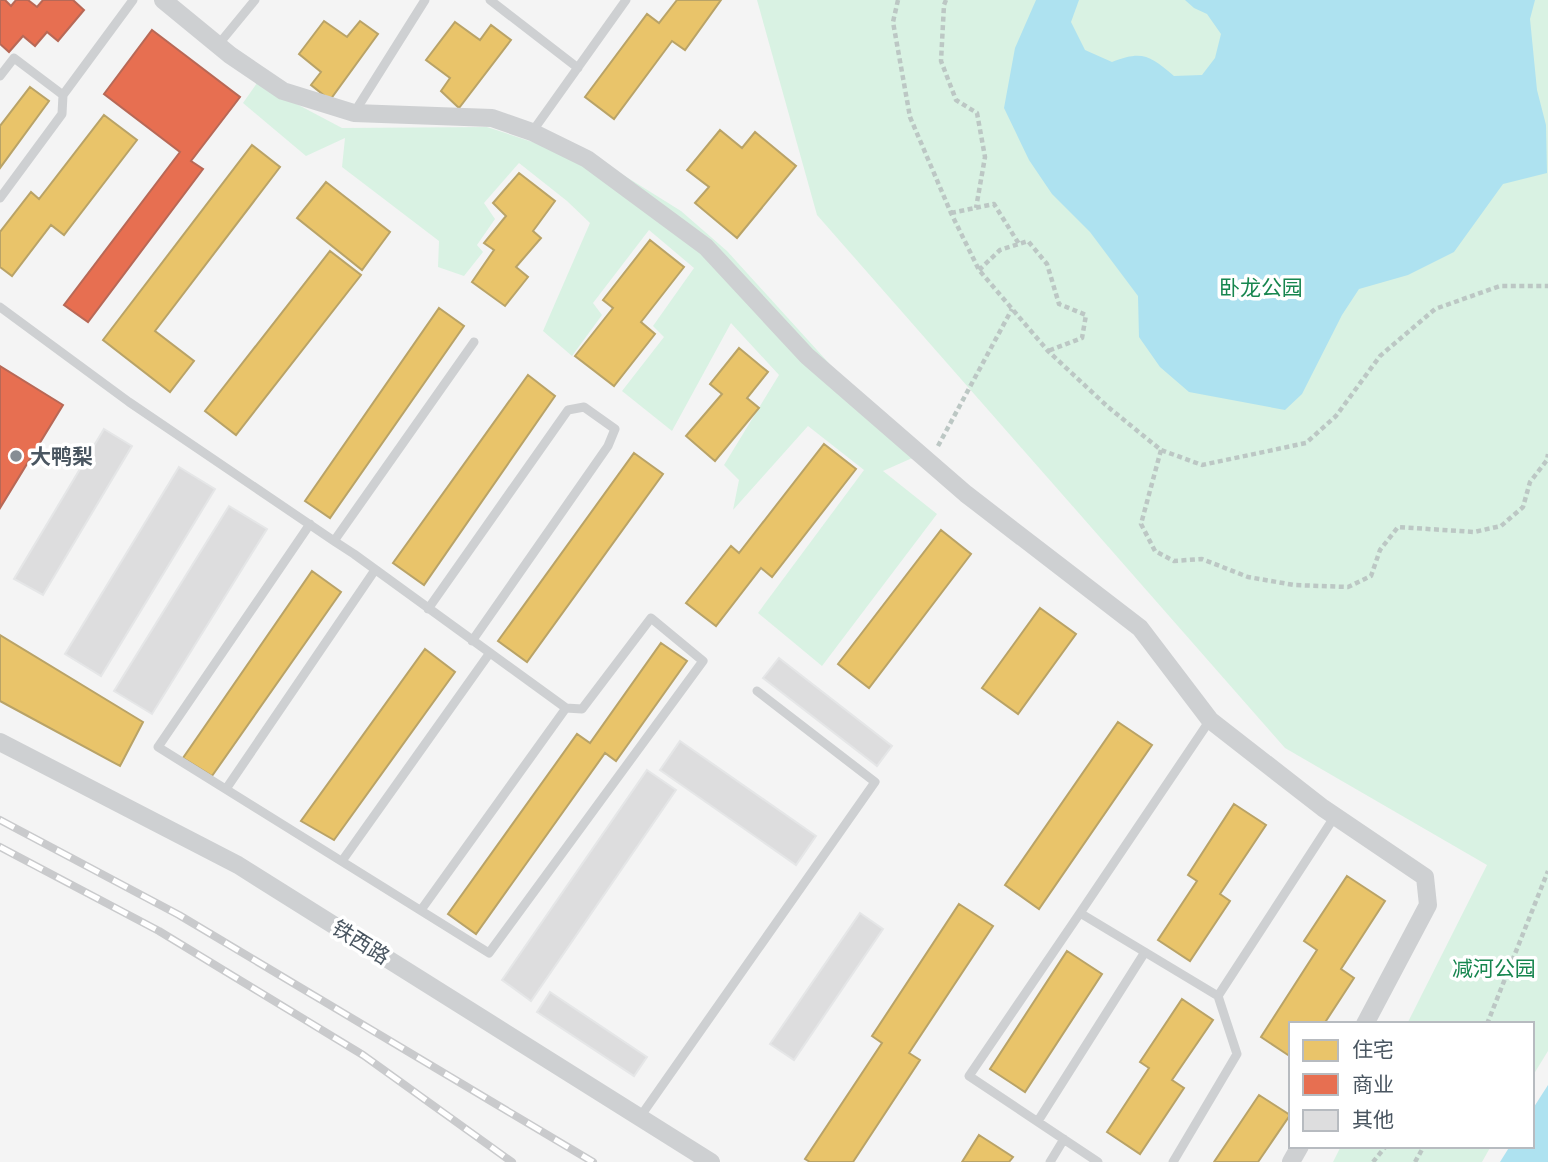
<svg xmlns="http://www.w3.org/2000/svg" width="1548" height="1162" font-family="Cabin,'Noto Sans SC',sans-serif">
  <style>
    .green { fill: #d9f2e3 }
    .water { fill: #aee2f0 }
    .homes { fill: #e9c46a; stroke: #b9a367; stroke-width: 2 }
    .shops { fill: #e76f51; stroke: #b86856; stroke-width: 2 }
    .building { fill: #ddddde; stroke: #e5e6e7; stroke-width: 2 }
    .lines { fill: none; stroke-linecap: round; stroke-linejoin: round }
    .path { stroke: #bcc7c4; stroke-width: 4.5; stroke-dasharray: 5 3.5; stroke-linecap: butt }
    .lane { stroke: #ced0d2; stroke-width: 9 }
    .street { stroke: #ced0d2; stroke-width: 18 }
    .rail-casing { stroke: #c9cacc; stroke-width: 8 }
    .rail { stroke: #fff; stroke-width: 5; stroke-dasharray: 16; stroke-linecap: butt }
    .poi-dot { fill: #868d94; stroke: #fff; stroke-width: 2.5 }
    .labels { text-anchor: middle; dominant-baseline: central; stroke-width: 7; stroke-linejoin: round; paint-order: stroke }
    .park-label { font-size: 21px; fill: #17864f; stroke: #fff }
    .poi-label { font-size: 21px; font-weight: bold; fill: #4a5661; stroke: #fff; text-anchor: start }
    .street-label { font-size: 21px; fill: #4a5661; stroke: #fff }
  </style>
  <rect width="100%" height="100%" fill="#f4f4f4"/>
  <!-- green -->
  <path class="green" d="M757 0H1548V1051L1532 1077V1024H1407L1487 865 1285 748 817 215Z
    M257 83 342 128 487 127 612 168 681 211 727 251 836 371 928 451 883 471 937 514 822 666 758 613 864 470 808 426 733 510 739 480 724 465 779 375 731 323 672 431 622 391 664 337 653 326 694 268 649 230 593 303 602 315 572 356 543 331 590 223 567 201 519 163 484 203 495 219 477 245 483 252 464 276 438 267 439 241 342 167 345 138 306 156 243 103Z
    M1341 1146H1491L1482 1162H1333Z"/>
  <!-- water -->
  <path class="water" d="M1036 0H1079L1071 22 1085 50 1112 62C1143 50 1150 56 1174 76L1202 75 1215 58 1221 34 1207 14 1194 8 1185 0H1535L1530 19 1537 90 1546 125 1547 173 1503 184 1454 252 1408 275 1359 289 1342 315 1302 394 1285 410 1189 392 1160 367 1139 337 1138 296 1090 232 1052 194 1029 160 1004 108 1015 48Z
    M1548 1085V1162H1500L1510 1146H1532V1110Z"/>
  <!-- homes -->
  <path class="homes" d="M677 0H721L685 50 672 41 614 119 585 97 647 14 659 23Z
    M324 21 347 37 360 21 378 34 330 100 311 85 321 72 299 54Z
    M455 22 480 40 491 25 511 40 459 108 441 91 450 78 426 60Z
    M30 87 49 101 0 168V126Z
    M104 115 137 140 64 235 51 225 12 276 0 267V232L31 192 39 199Z
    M720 130 742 148 755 132 796 166 737 238 695 203 709 187 687 170Z
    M252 145 280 167 155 331 194 361 170 392 103 340Z
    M519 173 555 201 533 231 541 238 516 267 528 277 505 306 472 282 494 250 484 243 506 216 493 203Z
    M326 182 390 232 362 270 297 218Z
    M650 240 684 267 641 322 655 334 614 386 575 356 613 308 603 300Z
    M330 251 361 275 236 435 205 411Z
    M439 308 464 326 330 518 305 501Z
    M739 348 768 372 747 398 759 408 715 461 686 436 722 394 710 384Z
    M528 375 555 396 424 585 393 563Z
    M824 444 856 469 772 577 761 568 716 626 686 603 731 546 739 553Z
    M634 453 663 474 527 662 498 641Z
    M941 530 971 554 869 688 838 664Z
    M312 571 341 592 212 776 183 758Z
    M1040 608 1076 634 1018 714 982 688Z
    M0 635 143 722 120 766 0 701Z
    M661 643 687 661 616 761 605 753 476 934 448 914 577 734 590 743Z
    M425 649 455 672 334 840 301 821Z
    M1118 722 1152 745 1039 909 1005 885Z
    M1234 804 1266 825 1220 894 1230 901 1190 961 1158 940 1197 881 1188 875Z
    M1347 876 1385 901 1341 969 1354 978 1324 1024H1291V1057L1261 1037 1317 950 1304 941Z
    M959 904 993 926 909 1053 920 1060 853 1162H810L805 1159 882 1043 872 1036Z
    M1067 951 1102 974 1025 1092 990 1069Z
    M1182 999 1213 1020 1172 1080 1184 1088 1140 1154 1107 1132 1149 1068 1140 1062Z
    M1259 1095 1290 1115 1258 1162H1214Z
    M979 1135 1013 1157 1009 1162H962Z"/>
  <!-- shops -->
  <path class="shops" d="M0 0H5L11 6 16 0H28L37 7 43 0H73L84 10 58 41 47 32 35 46 23 36 9 52 0 44Z
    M152 30 240 97 191 161 203 169 88 322 64 305 180 152 104 94Z
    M0 366 63 405 0 508Z"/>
  <!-- building -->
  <path class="building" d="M104 429 132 446 43 595 14 579Z
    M179 467 215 489 101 676 65 654Z
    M229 506 267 529 152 714 114 691Z
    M779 658 892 746 877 766 763 678Z
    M680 741 816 836 796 865 660 770Z
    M647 770 676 790 531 1001 502 980Z
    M860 913 883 929 794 1060 770 1044Z
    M550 992 647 1057 634 1076 537 1012Z"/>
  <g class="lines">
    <!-- path -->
    <path class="path" d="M898 0 893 22 910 117 951 213 979 270 1048 351 1108 407 1161 450 1202 465 1306 443 1336 416 1380 356 1435 309 1500 286H1548
      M946 0 944 5 941 61 956 100 977 113 985 157 976 208
      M951 213 994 204 1019 244
      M979 270 1000 250 1028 241 1047 264 1059 304 1086 315 1082 338 1048 351
      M938 446 1012 309
      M1161 450 1141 524 1155 551 1174 561 1202 559 1248 577 1294 585 1348 587 1371 576 1380 550 1398 527 1474 532 1501 526 1523 507 1530 482 1547 460 1548 454
      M1487 1024 1548 871
      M1373 1162 1386 1146
      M1415 1162 1424 1146"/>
    <!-- lane -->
    <path class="lane" d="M490 0 578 68
      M218 45 255 0
      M0 76 14 58 63 95 133 0
      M354 113 425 0
      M532 132 626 0
      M0 198 62 114 63 95
      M0 307 129 402 334 541 354 554 566 708 582 709 651 618 703 661 489 953 158 747 310 524
      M334 541 474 342
      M428 609 568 410 584 407 615 429 608 446 472 641
      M1210 720 1080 913 1218 996
      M226 789 375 570
      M342 861 489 654
      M421 910 566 708
      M1080 913 969 1076 1098 1162
      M640 1117 875 782 757 691
      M1038 1121 1145 952
      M1050 1162 1064 1139
      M1173 1162 1237 1054 1218 996 1335 816"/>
    <!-- street -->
    <path class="street" d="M163 0 230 55 283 91 354 113 492 118 532 132 587 159 706 247 807 356 966 494 1140 628 1210 720 1323 808 1425 877 1428 905 1365 1024
      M0 742 238 865 711 1162
      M1291 1162 1300 1146"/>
    <!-- rail casing -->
    <g class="rail-casing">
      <path id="rail" d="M0 820 179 915 593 1162
        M0 847 159 931 363 1055 512 1162"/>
    </g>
    <!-- rail -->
    <use href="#rail" class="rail"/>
  </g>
  <!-- markers -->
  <circle class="poi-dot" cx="16" cy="456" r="7"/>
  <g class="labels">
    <!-- park labels -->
    <g class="park-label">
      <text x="1261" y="287">卧龙公园</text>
      <text x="1494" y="968">减河公园</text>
    </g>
    <!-- poi labels -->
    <g class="poi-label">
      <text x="30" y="456">大鸭梨</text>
    </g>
    <!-- street labels -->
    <g class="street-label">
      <text transform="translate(361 942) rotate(32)">铁西路</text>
    </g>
  </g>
  <!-- legend -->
  <rect x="1289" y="1022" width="245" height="126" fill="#ffffff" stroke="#b7bbc0" stroke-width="2"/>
  <rect x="1303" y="1040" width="35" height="21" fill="#e9c46a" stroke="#b7bbc0" stroke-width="2"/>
  <text x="1352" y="1057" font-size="21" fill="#4a5661">住宅</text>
  <rect x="1303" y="1074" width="35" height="21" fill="#e76f51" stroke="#b7bbc0" stroke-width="2"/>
  <text x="1352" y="1092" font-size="21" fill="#4a5661">商业</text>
  <rect x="1303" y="1110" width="35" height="21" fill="#ddddde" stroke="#b7bbc0" stroke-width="2"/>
  <text x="1352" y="1127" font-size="21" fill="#4a5661">其他</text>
</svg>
